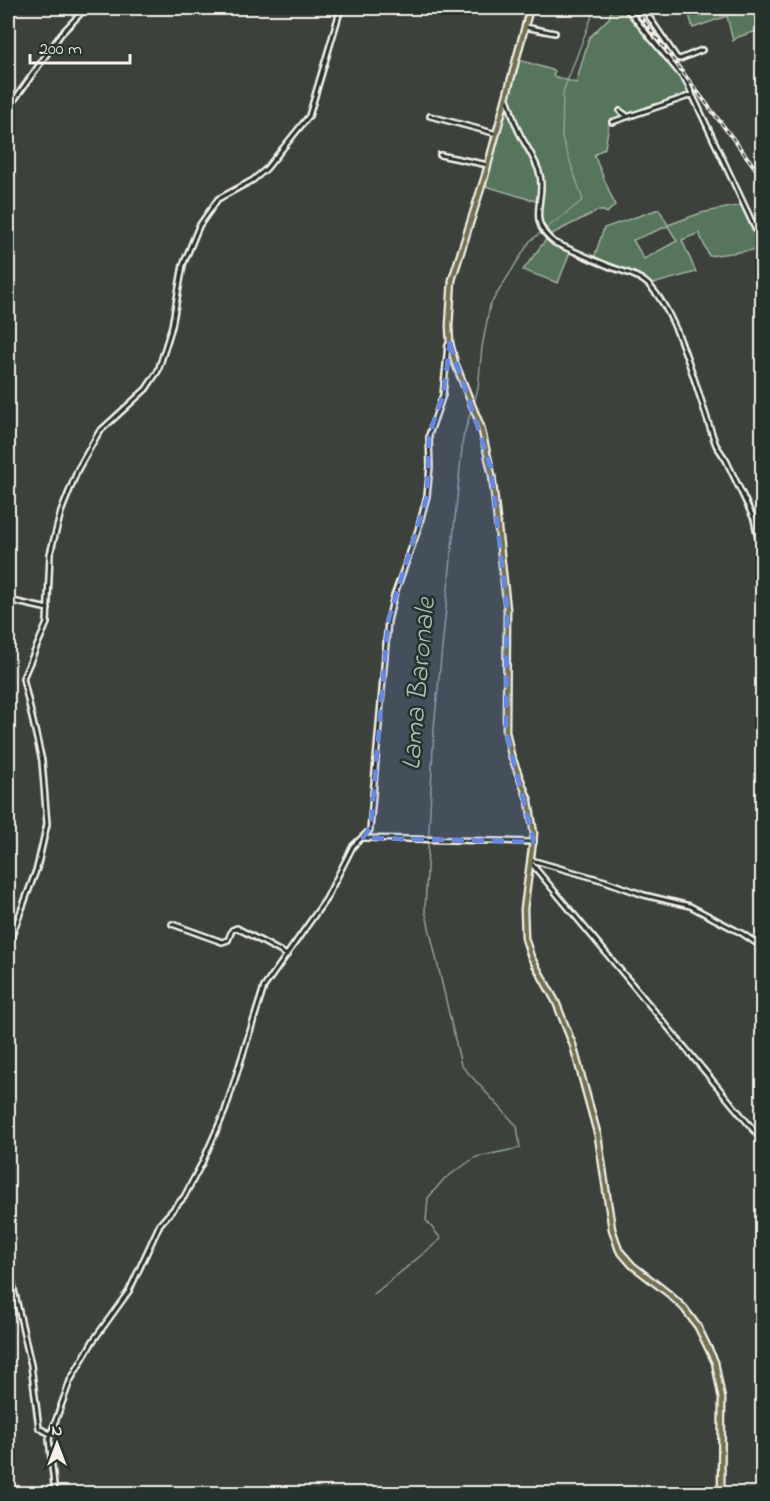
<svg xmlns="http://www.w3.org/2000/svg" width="770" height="1501" font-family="'Indie Flower',sans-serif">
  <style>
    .green { fill: #56745c; stroke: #a5b2a2; stroke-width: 1.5; fill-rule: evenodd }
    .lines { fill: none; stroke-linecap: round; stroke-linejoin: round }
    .stream { stroke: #8ea29f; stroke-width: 1.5 }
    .minor-casing { stroke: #f4f1e8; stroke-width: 8 }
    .major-casing { stroke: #f4f1e8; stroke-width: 9 }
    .minor { stroke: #26332d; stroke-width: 3 }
    .major { stroke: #716f52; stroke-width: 4.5 }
    .rail-casing { stroke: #f4f1e8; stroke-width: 4 }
    .rail { stroke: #26332d; stroke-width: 1.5; stroke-dasharray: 4.5; stroke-linecap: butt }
    .marked { fill: #6887de; fill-opacity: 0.2; stroke: #6887de; stroke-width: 4.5; stroke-dasharray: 12 8; stroke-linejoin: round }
    .labels { text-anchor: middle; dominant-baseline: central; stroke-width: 5; stroke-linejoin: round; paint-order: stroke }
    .water-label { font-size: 28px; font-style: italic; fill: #b0bdb7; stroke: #26332d }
  </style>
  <rect width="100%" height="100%" fill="#3c413b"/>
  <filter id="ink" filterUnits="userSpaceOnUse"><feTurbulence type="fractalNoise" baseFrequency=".0167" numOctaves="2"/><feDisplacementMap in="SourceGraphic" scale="12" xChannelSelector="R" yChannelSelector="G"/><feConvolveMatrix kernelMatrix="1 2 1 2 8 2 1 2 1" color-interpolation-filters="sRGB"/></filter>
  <g filter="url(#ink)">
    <!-- green -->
    <path class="green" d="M612 8H625L680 76 690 95 609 124 605 148 594 155 615 205 607 213 604 211H597L550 235 537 212 539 202 482 185 516 59 555 71 553 76 576 83 589 38 609 18Z
      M687 8H752L760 30 738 37 733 41 727 16 693 28Z
      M741 205 762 249 709 256 699 233 682 240 696 272 649 285 624 270 594 258 604 228 659 209 668 225 701 213ZM668 226 677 241 644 259 633 240Z
      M548 237 552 241 571 250 558 283 523 270Z"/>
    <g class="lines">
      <!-- stream -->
      <path class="stream" d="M474 403 478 388 482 347 490 305 530 241 583 200 562 138 563 92 595 8
        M374 1294 441 1239 426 1220 428 1198 444 1179 476 1157 520 1148 517 1126 461 1065 425 910 434 728 463 438 471 411"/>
      <!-- minor casing -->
      <g class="minor-casing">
        <path id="minor" d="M626 8 686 81 762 243
          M643 8 677 58 680 59 702 50
          M525 27 555 33
          M507 99C511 107 512 116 516 125 522 142 535 156 540 175 546 201 525 220 555 243 572 250 588 258 606 265 619 271 632 272 644 281 677 304 701 406 716 445L726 460 754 519 762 557
          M8 109 61 34 86 8
          M620 111 627 116
          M430 116 497 134
          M612 122 692 95
          M440 155 488 165
          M8 600 48 609
          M365 838 534 842
          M531 860 605 881 644 895 690 906 743 934 762 947
          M531 863 762 1140
          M172 924 222 942 228 940 232 930 237 928 287 955
          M8 946 37 868 47 824 42 761 23 678 47 623 50 554 61 512 78 469 99 432 146 389 158 371 172 326 183 265 199 226 218 199 253 180 266 169 309 116 341 8
          M8 1253 12 1281 31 1365 39 1428 50 1434
          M55 1494 49 1439 70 1381 93 1341 129 1291 160 1224 184 1197 202 1163 225 1111 264 987 326 899 353 846 370 830 388 621 394 596 418 530 427 496 430 467 429 435 443 395 448 345 450 343"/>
      </g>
      <!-- major casing -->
      <g class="major-casing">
        <path id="major" d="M530 8 485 176 452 280 449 326 450 343 455 363 481 427 492 475 507 609 506 731 511 755 529 801 534 834 524 909 525 938 531 957 556 1002 573 1045 598 1136 612 1229 619 1250 632 1265 669 1294 684 1308 698 1327 715 1362 722 1399 721 1494"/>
      </g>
      <!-- minor -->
      <use href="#minor" class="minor"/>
      <!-- major -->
      <use href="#major" class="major"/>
      <!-- rail casing -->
      <g class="rail-casing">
        <path id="rail" d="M634 8 762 177"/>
      </g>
      <!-- rail -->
      <use href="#rail" class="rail"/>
    </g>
  </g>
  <!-- marked area -->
  <path class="marked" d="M450 343 491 468 507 609 506 731 534 842 363 838 371 826 388 621 427 496 429 435 443 395Z"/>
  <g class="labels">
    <!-- water labels -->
    <g class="water-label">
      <text transform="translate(420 684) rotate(-85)">Lama Baronale</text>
    </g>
  </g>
  <!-- margin -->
  <rect width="770" height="1501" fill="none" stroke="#26332d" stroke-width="30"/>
  <rect x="15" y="15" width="740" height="1471" fill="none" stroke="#f4f1e8" stroke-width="2" filter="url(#ink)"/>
  <!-- north arrow -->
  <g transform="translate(57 1444)" stroke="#26332d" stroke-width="4.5" paint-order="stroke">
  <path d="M0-4.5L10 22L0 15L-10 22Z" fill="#f4f1e8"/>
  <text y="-9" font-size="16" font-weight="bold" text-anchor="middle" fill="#f4f1e8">N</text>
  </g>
  <!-- scale -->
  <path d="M30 54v9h100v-9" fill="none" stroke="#f4f1e8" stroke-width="3"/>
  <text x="39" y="54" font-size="18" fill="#f4f1e8" stroke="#26332d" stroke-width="4.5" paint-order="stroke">200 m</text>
</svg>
